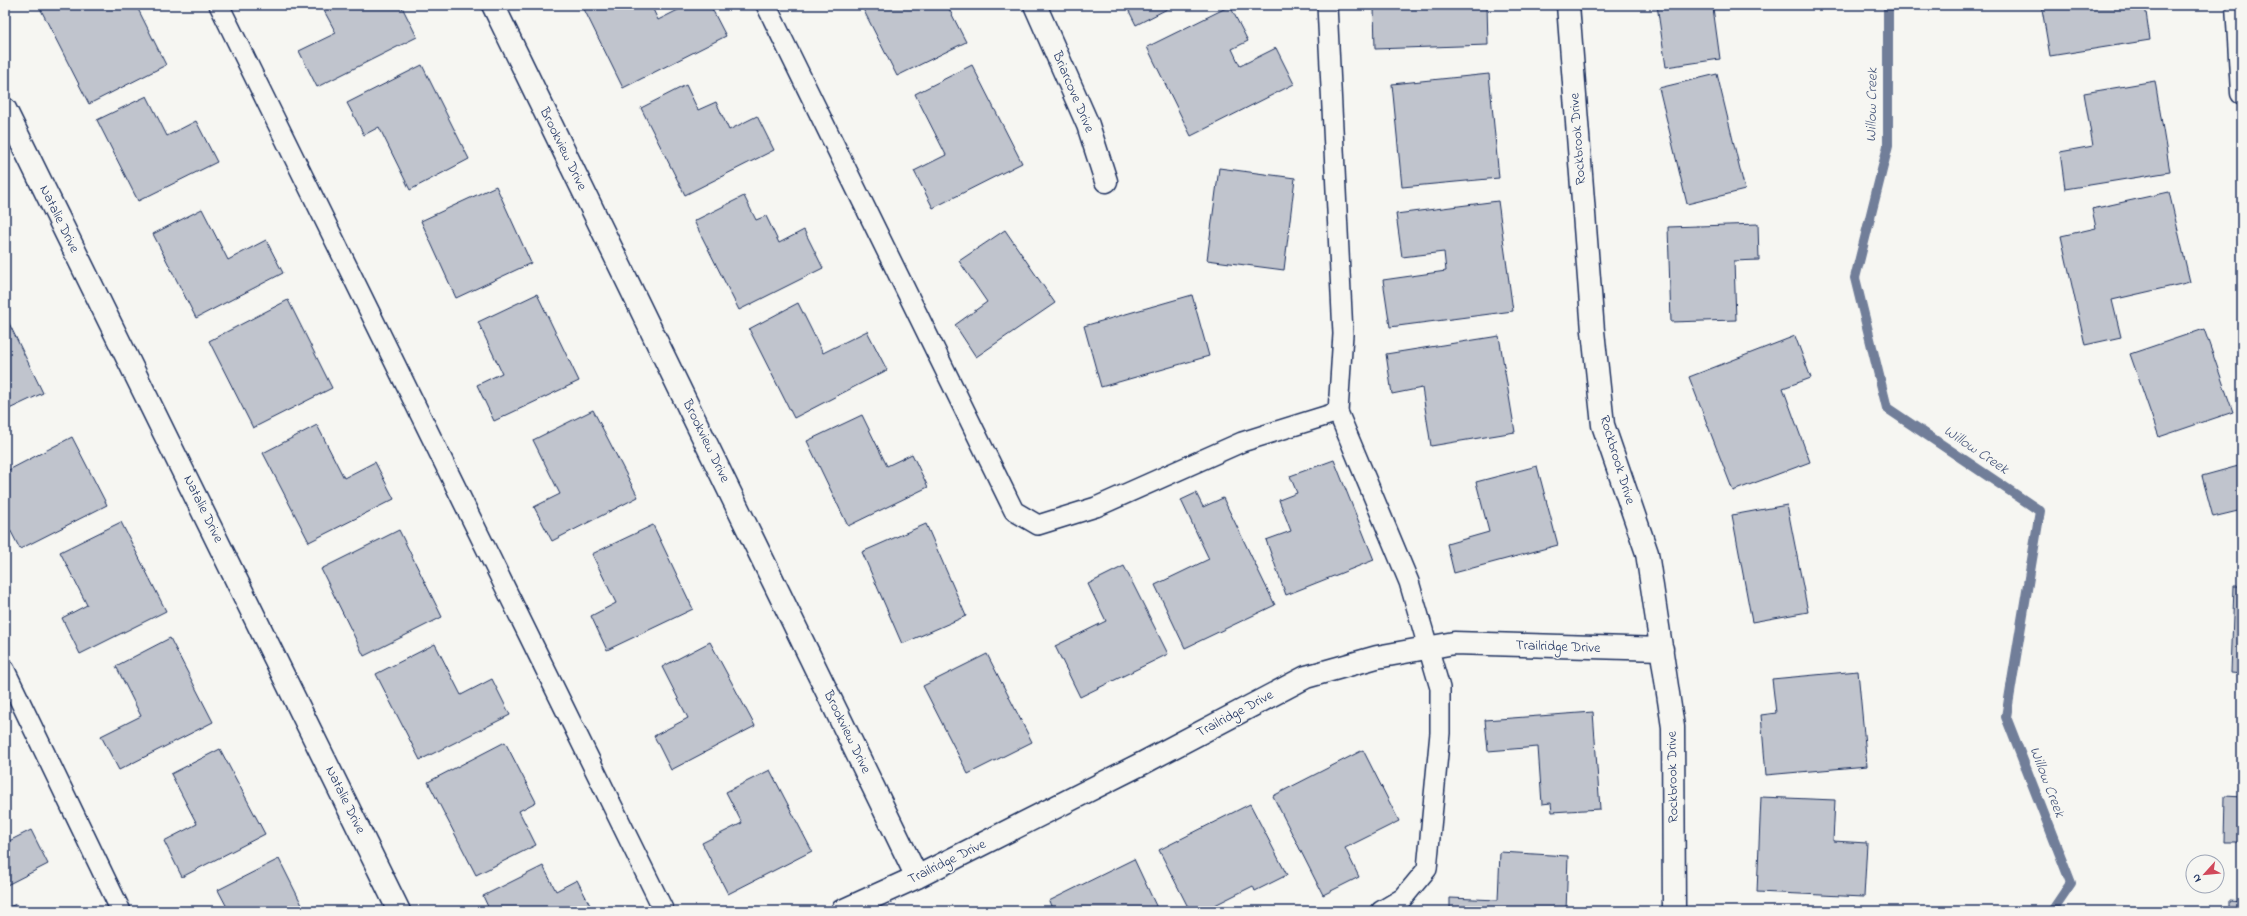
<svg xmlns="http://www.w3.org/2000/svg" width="2247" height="916" font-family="'Indie Flower',sans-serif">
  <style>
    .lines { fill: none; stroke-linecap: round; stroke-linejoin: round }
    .stream { stroke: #717e99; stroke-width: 10 }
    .building { fill: #c0c4cd; stroke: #1b2f5e }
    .service-casing { stroke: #1b2f5e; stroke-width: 22 }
    .minor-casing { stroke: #1b2f5e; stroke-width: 25 }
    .service { stroke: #f6f6f2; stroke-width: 19 }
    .minor { stroke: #f6f6f2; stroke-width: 22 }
    .labels { text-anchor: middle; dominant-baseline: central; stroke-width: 3; stroke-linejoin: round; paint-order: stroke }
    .street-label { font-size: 14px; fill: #1b2f5e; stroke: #f6f6f2 }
    .water-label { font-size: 15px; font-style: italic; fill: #46567b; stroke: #f6f6f2 }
  </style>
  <rect width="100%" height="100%" fill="#f6f6f2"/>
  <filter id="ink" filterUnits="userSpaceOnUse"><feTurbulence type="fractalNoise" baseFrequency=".025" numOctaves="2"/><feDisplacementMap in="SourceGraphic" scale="8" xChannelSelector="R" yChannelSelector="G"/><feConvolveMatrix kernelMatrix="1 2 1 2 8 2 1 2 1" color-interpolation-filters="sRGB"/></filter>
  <g filter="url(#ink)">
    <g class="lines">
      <!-- stream -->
      <path class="stream" d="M1888 5V146L1855 278 1887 408 2040 511 2006 717 2071 883 2052 911"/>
    </g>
    <!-- building -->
    <path class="building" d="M46 5H136L166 65 89 104 40 8Z
      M321 5H401L417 37 317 87 299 51 336 33Z
      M582 5H651L658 20 688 5H710L726 36 623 88Z
      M861 5H947L966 42 897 76Z
      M1126 5H1175L1136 25Z
      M1427 5H1487L1488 45 1375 49 1374 7Z
      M1657 5H1734L1713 8 1720 59 1666 67Z
      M2064 5H2145L2150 40 2050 56 2042 9Z
      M1230 6 1248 41 1232 49 1240 66 1276 48 1294 84 1191 136 1147 47Z
      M422 65 469 159 410 190 379 127 364 135 347 103Z
      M972 65 1022 163 933 208 914 171 946 155 915 94Z
      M1489 74 1499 178 1402 187 1392 84Z
      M1717 74 1745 190 1687 204 1659 88Z
      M2155 81 2170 172 2065 189 2060 152 2093 146 2084 93Z
      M686 85 698 110 716 102 729 130 757 116 774 150 685 195 641 108Z
      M147 96 167 136 196 121 217 162 138 201 97 120Z
      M1219 168 1295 178 1284 270 1207 260Z
      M496 186 531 263 456 298 421 221Z
      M2169 192 2190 282 2112 300 2121 337 2085 345 2061 236 2096 228 2092 209Z
      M744 196 756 220 766 216 779 243 804 230 823 268 739 310 694 221Z
      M1498 201 1513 311 1390 327 1383 280 1446 271 1444 252 1402 257 1396 214Z
      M202 209 228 260 266 240 283 273 196 318 153 234Z
      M1758 224 1759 260 1734 261 1736 320 1671 322 1668 227Z
      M1005 230 1055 303 976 357 955 325 987 302 959 261Z
      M537 294 579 381 494 421 477 385 502 373 478 322Z
      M1192 295 1209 356 1101 387 1084 326Z
      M288 300 332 388 253 428 209 341Z
      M798 303 823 353 867 331 887 370 794 418 749 329Z
      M5 315 43 393 5 411Z
      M2204 329 2233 412 2159 437 2130 354Z
      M1499 336 1515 432 1431 446 1422 388 1392 394 1386 354Z
      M1795 336 1811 378 1783 388 1810 462 1733 491 1689 377Z
      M593 410 638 497 552 541 534 507 560 494 533 440Z
      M862 415 887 466 912 454 928 487 848 526 807 441Z
      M317 425 344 478 375 462 394 499 309 542 263 453Z
      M72 437 107 505 20 549 5 520V472Z
      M1334 460 1374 560 1286 595 1266 540 1291 531 1279 500 1297 493 1290 476Z
      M2242 465V510L2213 517 2202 476Z
      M1537 466 1558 545 1454 573 1447 544 1489 532 1476 482Z
      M1196 493 1203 507 1223 498 1275 605 1185 648 1155 585 1209 559 1181 500Z
      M1787 505 1808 612 1752 622 1732 515Z
      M121 522 166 611 80 654 62 618 87 605 60 552Z
      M926 524 966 616 902 644 862 552Z
      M653 525 693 609 607 650 591 616 616 603 592 554Z
      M399 530 442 617 364 656 321 569Z
      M1124 566 1168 654 1080 697 1055 646 1106 621 1088 584Z
      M2234 586H2242V674L2231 673Z
      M170 638 213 722 119 770 101 736 141 716 116 666Z
      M710 642 755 726 671 770 654 736 688 718 662 667Z
      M435 644 461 695 492 679 510 715 420 760 376 674Z
      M987 654 1032 742 968 774 923 686Z
      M1858 671 1867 766 1766 775 1761 715 1776 713 1772 679Z
      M1593 712 1600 809 1552 812 1551 803 1542 804 1538 747 1488 751 1485 720Z
      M505 742 536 802 519 811 536 845 476 875 428 782Z
      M220 749 265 834 182 877 164 841 197 824 171 774Z
      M1363 750 1399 821 1345 848 1359 877 1323 895 1273 796Z
      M770 770 812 851 728 894 702 843 742 823 726 792Z
      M2225 796 2242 797V842H2224Z
      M1761 797 1835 800 1833 841 1867 843 1864 897 1757 892Z
      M1250 804 1287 875 1255 891 1253 886 1203 911H1190L1159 850Z
      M31 830 48 864 5 886V843Z
      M1500 852 1568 856 1566 911H1450V898L1498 900Z
      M279 859 305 911H229L218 890Z
      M1134 859 1158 910 1053 911 1049 901Z
      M543 866 556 891 577 880 593 911H490L483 896Z
      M2230 900 2242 901V911H2230Z
      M16 904 20 911H5V909Z"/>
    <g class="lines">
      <!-- service casing -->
      <g class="service-casing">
        <path id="service" d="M219 5 664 911
          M766 5 1014 511 1038 525 1096 507 1242 442 1338 412
          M1327 5 1343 334 1338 412 1409 582 1440 688V733L1427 869 1403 898 1381 911
          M5 670 121 911"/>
      </g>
      <!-- minor casing -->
      <g class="minor-casing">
        <path id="minor" d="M493 5 917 877
          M1035 5 1088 125 1106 181
          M1568 5 1593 331 1603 425 1647 553 1673 727 1674 911
          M2237 5 2242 93
          M5 109 399 911
          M842 911 917 877 1143 763 1306 677 1377 657 1454 643 1662 649"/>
      </g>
      <!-- service -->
      <use href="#service" class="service"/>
      <!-- minor -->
      <use href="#minor" class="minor"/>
    </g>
  </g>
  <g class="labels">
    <!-- street labels -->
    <g class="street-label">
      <text transform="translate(1073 92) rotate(67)">Briarcove Drive</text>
      <text transform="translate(1578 139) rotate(-94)">Rockbrook Drive</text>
      <text transform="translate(563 149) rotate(64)">Brookview Drive</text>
      <text transform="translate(59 219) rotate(64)">Natalie Drive</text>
      <text transform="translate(706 441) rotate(64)">Brookview Drive</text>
      <text transform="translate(1617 460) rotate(73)">Rockbrook Drive</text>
      <text transform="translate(203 509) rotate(64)">Natalie Drive</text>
      <text transform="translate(1558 647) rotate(2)">Trailridge Drive</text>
      <text transform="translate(1235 714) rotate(-28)">Trailridge Drive</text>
      <text transform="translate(847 732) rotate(64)">Brookview Drive</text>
      <text transform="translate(1673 777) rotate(-91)">Rockbrook Drive</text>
      <text transform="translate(345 800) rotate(64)">Natalie Drive</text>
      <text transform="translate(947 862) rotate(-26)">Trailridge Drive</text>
    </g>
    <!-- water labels -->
    <g class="water-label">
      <text transform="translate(1872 105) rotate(-89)">Willow Creek</text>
      <text transform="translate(1976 450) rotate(34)">Willow Creek</text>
      <text transform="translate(2047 782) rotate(69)">Willow Creek</text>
    </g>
  </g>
  <!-- margin -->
  <rect width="2247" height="916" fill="none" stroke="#f6f6f2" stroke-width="20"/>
  <rect x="10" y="10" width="2227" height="896" fill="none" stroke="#1b2f5e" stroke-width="1.5" filter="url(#ink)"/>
  <!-- north arrow -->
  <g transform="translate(2205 874) rotate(243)"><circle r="19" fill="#f6f6f2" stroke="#9ea6b7"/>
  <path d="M0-3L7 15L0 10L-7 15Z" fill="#d1495b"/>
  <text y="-6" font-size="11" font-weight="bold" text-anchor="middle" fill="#1b2f5e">N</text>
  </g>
</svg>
